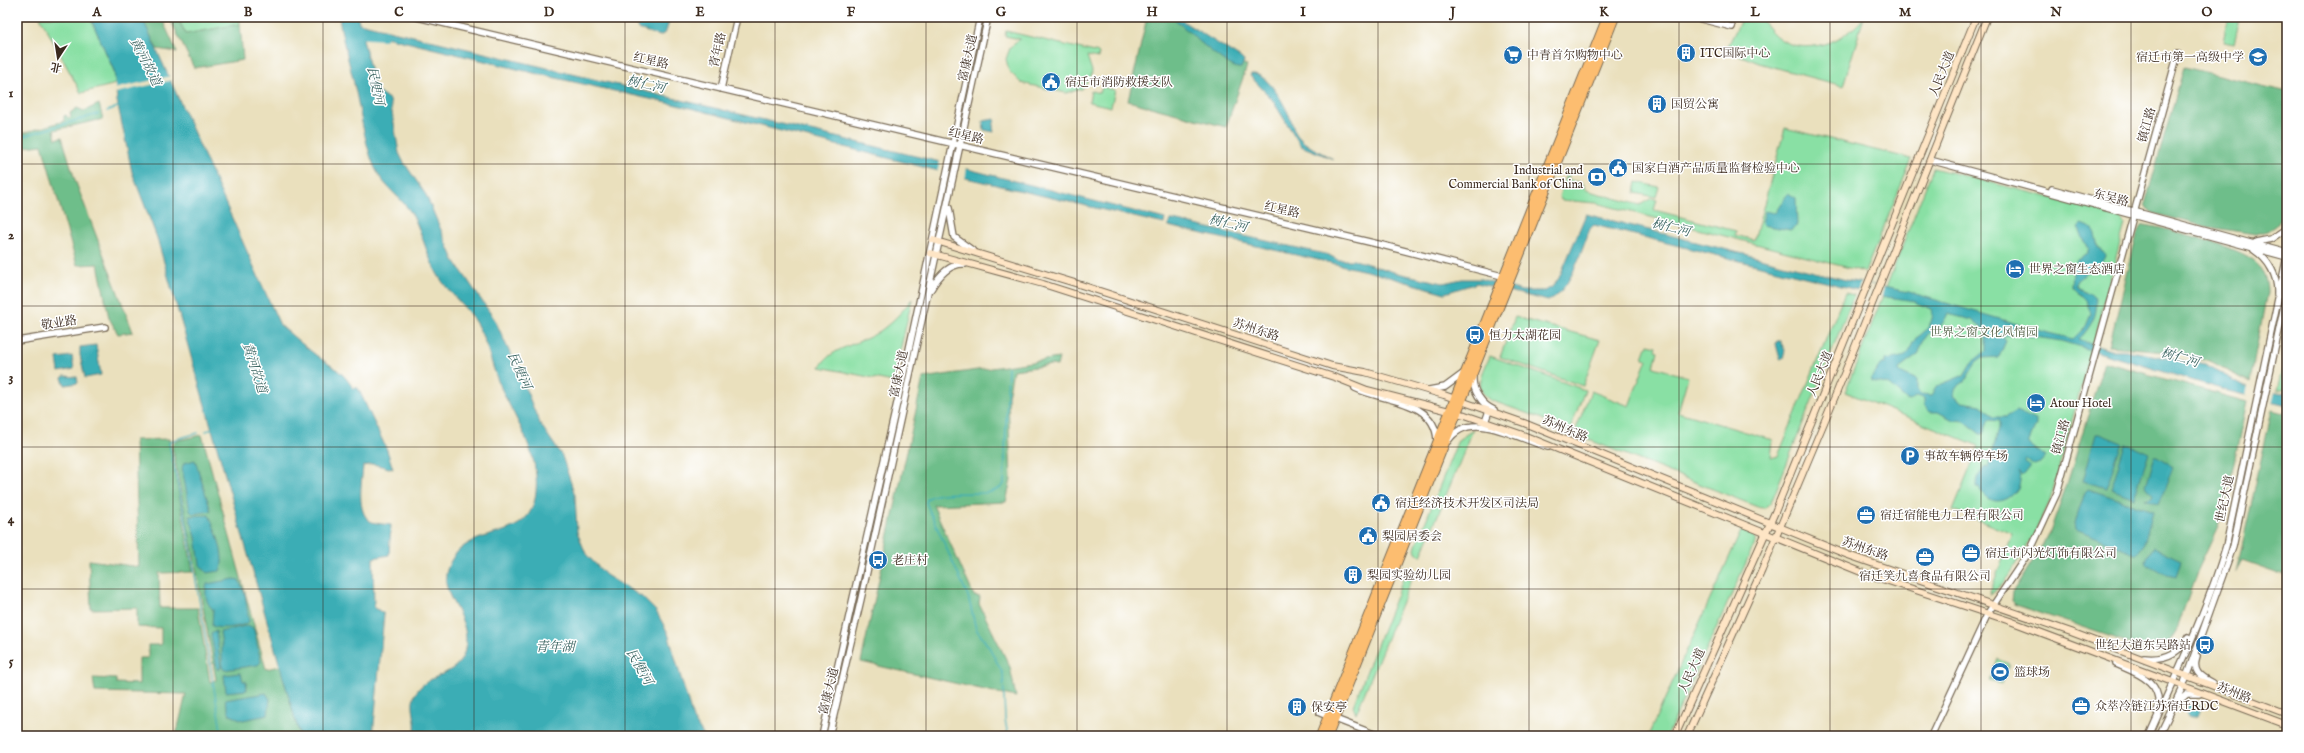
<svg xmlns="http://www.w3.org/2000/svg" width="2304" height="753" font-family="'IM FELL English','Noto Serif SC',serif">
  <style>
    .green { fill: #89e0a4; stroke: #628561 }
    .forest { fill: #6ebe8a; stroke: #547454 }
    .water { fill: #3badb5; stroke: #3b6c6a; fill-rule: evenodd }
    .pier { fill: #eae0bd }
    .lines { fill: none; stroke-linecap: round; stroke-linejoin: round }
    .stream { stroke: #3badb5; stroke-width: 1.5 }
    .river { stroke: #3badb5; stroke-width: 8 }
    .tertiary-casing { stroke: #786a56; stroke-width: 8 }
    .secondary-casing { stroke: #786a56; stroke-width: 8 }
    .trunk-casing { stroke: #786a56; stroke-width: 10 }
    .tertiary { stroke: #fff; stroke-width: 5.5 }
    .secondary { stroke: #fee5c5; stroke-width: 6 }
    .trunk { stroke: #fcbd6f; stroke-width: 8 }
    .grid { fill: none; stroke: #3b2a1e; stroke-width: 1; stroke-opacity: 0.55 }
    .labels { text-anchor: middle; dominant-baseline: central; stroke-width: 3; stroke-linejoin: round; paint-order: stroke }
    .street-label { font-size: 12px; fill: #3b2a1e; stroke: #fff }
    .poi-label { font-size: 12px; fill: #3b2a1e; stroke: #fff; text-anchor: start }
    .park-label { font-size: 12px; fill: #526146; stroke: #fff }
    .water-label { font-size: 13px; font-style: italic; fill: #3b6562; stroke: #fff }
    .neatline { fill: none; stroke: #3b2a1e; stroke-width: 1.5 }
    .grid-label { font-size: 13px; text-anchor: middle; font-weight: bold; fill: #3b2a1e }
  </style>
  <rect width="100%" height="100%" fill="#fff"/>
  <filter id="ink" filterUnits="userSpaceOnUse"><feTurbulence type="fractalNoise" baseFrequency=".025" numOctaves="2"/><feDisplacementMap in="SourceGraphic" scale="8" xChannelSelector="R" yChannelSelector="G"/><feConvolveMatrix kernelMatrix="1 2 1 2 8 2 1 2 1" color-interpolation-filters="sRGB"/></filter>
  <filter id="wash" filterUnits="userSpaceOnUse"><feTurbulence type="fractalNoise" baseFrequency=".012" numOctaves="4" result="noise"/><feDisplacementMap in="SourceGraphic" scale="16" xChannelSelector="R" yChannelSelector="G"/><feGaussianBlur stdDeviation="0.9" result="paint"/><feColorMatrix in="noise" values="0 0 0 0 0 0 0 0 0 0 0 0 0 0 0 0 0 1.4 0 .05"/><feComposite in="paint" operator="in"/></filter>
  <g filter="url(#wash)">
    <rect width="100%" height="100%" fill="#eae0bd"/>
    <!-- green -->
    <path class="green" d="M40 17H90L114 71 116 84 81 93Z
      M177 17H240V24L186 34Z
      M1741 17H1760C1765 24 1770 31 1776 36 1803 59 1847 41 1864 17L1843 86 1759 63 1726 50 1739 24Z
      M2228 17H2240L2234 44 2223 42Z
      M1006 31 1099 53 1098 58 1087 56 1092 71 1091 77 1082 89 1066 93 1021 83 1009 71 1006 59 1010 48 1020 39 1005 36Z
      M1102 87 1115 90 1111 107 1089 102 1091 91 1100 93Z
      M1785 128 1912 159 1865 272 1596 203 1561 200 1559 196 1568 172 1570 173 1567 180 1583 183 1585 189 1589 191 1640 205 1652 198 1657 200 1654 210 1736 231 1735 235 1754 240Z
      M1933 168 2120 215 2125 224 2050 501C2039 525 2012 582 1989 595L2012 534 1953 510 1979 446 1845 392Z
      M1637 182 1659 187 1656 197 1635 193Z
      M1845 293 1854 295 1771 503C1766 509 1762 509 1755 506L1574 434 1591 391 1629 406 1647 359 1643 358 1648 344 1657 346 1656 350 1658 351 1654 367 1688 377 1678 412 1773 440 1771 458 1778 456Z
      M912 299 893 382 820 367C831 347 858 345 877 333 891 324 902 312 912 299Z
      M1515 317 1600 340 1583 386 1500 357Z
      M2287 350V377L2283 390H2277Z
      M1490 356 1585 390 1569 432 1540 418 1490 400C1472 389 1484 371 1490 356Z
      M1473 430 1421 556 1416 552 1415 548 1458 440Z
      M1742 529C1750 532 1756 533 1755 543L1667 736H1648Z
      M1410 569 1415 570 1356 714 1353 706 1404 576Z
      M1998 659 2010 664 2002 684 1990 680Z"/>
    <!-- forest -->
    <path class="forest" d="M141 17H161L177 52 157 49Z
      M169 17H177L186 34 240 24 243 60 194 68Z
      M1147 17H1175L1247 66 1226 127 1128 101Z
      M2184 67 2287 92V201L2284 215 2276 226 2268 231 2255 234 2208 227 2153 213 2147 208 2145 204Z
      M99 104 103 119 54 130 56 139 62 137 75 180 133 332 118 334 109 318 98 264 77 265 42 145 17 148V135L64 121V116L66 115 68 118 71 117 70 113 77 108 84 111Z
      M2145 225C2169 229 2243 247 2258 265 2265 273 2267 283 2267 293L2250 382 2209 362 2177 352 2109 346 2138 231 2141 226Z
      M1059 358 1057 366 1051 365 1013 370 1008 397 1011 480 1006 502 933 505 974 596 980 597 979 604 1010 667 1016 697 861 662 923 378Z
      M2104 362 2247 402 2225 504 2218 527 2197 572 2176 631 2169 642 2158 649 2151 650 2016 605 2012 601 2013 593 2049 534 2067 484Z
      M2272 410 2287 414V576L2242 560 2236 573Z
      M202 435 266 669 280 666 300 736H176L186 694 95 692 93 678 116 679V683L139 684V658H148V645H161V628L137 627V608L91 609 89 560 139 567 135 440 169 439 193 572 159 573 160 608H198L210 682 216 680 193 552 172 446 175 441Z"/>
    <!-- water -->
    <path class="water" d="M90 17H142L280 325C292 335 304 346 316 355 333 368 341 369 353 388H358L387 450 393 469 373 464 363 466C362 481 355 514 372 522 378 524 385 524 391 525L389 555 373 558 374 607 384 614 373 736H300L157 238 132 172 117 101 114 71Z
      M339 17H358L359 23 932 160 1165 219 1164 224 966 178 690 108 529 72 361 31 375 89 390 100 399 153 403 161 426 195 454 260 495 320 523 382 539 422 562 456 575 495 577 532 586 554 606 575 642 597 656 611 668 633 693 719 704 736H414C419 720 407 705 417 691 432 670 466 678 466 639 466 608 430 589 454 556 477 524 531 544 536 492 540 451 513 417 498 381 491 363 487 342 477 325 467 307 449 294 438 275 427 257 423 235 413 216 403 198 385 189 376 170 366 151 360 110 355 88 350 64 342 41 339 17Z
      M638 17H670L666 32 660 36 638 29 636 24Z
      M1172 17H1176L1241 58 1244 61 1241 68C1229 71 1184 27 1172 17Z
      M1251 74C1267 72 1283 102 1289 115 1292 121 1293 129 1297 135 1305 146 1321 152 1333 159L1301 146 1271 98 1250 76Z
      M995 119 993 127 994 132 984 130 983 121Z
      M1788 193 1796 198 1797 225 1790 230 1762 225 1764 211 1775 213Z
      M1586 214 1846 280 1909 292 2030 328 2073 339 2086 326 2091 314 2086 300 2072 286 2073 271 2077 260 2087 254 2089 249 2078 228 2082 224C2095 228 2095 232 2097 244 2098 247 2103 251 2105 255 2104 267 2080 269 2076 285L2083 291 2094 297C2102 311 2088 331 2078 340L2110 350H2125L2205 365 2245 386 2287 394V405L2228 391 2061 341 2023 335H2001L2006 341 1999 357 1983 358 1976 363 1965 381 1956 388 1953 395 1962 402 1981 405 1994 417H2005L2016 411 2036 420V425L2028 444 2045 457 2040 463 2034 465 2025 459 2024 462 2031 466 2023 476 2019 472 2021 476C2020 479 2020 484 2018 488 2008 505 1986 506 1979 487H1977C1977 478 1979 474 1985 467L1988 468 1999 428V421L1989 420 1983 434H1980L1965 421 1953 420 1938 412H1930L1924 406V398L1916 396 1910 401 1906 400 1889 385 1872 381 1871 378 1881 364H1885V360C1911 356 1904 357 1916 338 1926 332 1935 321 1932 309L1909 300 1886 297 1594 225 1590 229C1581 251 1571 291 1548 301L1477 283 1445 293 1371 272 1168 226 1170 220H1173L1329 255 1338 260H1355L1397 273 1443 283 1462 279H1481L1522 291H1544L1552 287 1559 278ZM1948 314 1972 320 1986 332V351L1971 363 1964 375 1937 386 1931 395 1920 394 1917 391V380L1900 372 1899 369 1918 355 1923 341 1930 332 1942 324Z
      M1777 341H1780L1785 350 1783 358 1780 359 1776 344Z
      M96 345 101 375 85 378 80 355V347Z
      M72 356 74 369 59 372 57 358Z
      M64 376 77 377 78 383 65 385 62 378Z
      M2096 434H2100L2122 443 2106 488 2083 481Z
      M2125 444H2129L2149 453 2134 498 2111 489Z
      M2155 457H2158L2173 467 2159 504 2145 499 2152 497 2153 494 2146 485Z
      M195 460 211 511 193 514 190 511 182 468 184 463Z
      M2088 489 2153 511 2143 547 2137 554 2076 529 2075 523 2085 492Z
      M209 515C215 528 227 558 220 571L207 573 200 565 196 537 189 516Z
      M2154 547 2182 560 2177 577 2166 575 2147 564 2146 560Z
      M234 579 239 580 245 594 249 622C242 627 220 630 212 626L213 609C206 605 204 592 207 584Z
      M245 626 252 627 254 630 261 662 258 665 224 670 222 667V645L220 632Z
      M216 631 221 667 219 670 217 669 211 634Z
      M241 673 243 681H246L247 690 226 692 224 675Z
      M266 693 270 699 268 715 243 720 230 715 225 700Z
      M2186 710a7 7 0 1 1 14 0a7 7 0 1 1-14 0Z"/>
    <!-- pier -->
    <path class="pier" d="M171 76 173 80 115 93 114 89Z
      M940 160 967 167 965 180 937 172Z
      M1861 282 1884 288 1881 298 1857 292Z
      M2248 385 2275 391 2272 403 2246 397Z"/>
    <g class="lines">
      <!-- stream -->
      <path class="stream" d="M107 111 120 106
        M17 138 98 114
        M1008 367 1004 484C993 502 944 486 927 499L926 503 968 596 976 629 989 647 1003 674 1005 719 1008 736
        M206 431 213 429
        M198 433 173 440 169 443 187 527 222 736"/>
      <!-- river -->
      <path class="river" d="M352 34 384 36"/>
    </g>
  </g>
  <g filter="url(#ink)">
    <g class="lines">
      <!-- tertiary casing -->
      <g class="tertiary-casing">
        <path id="tertiary" d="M417 17 1382 245 1506 277
          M1693 17 1732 27
          M721 89 737 17
          M1930 160 2287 257
          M2052 189 2287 253
          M949 208 954 237 972 250
          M2256 242 2271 239 2287 228
          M2254 250C2269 260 2278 276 2277 294
          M931 289C938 277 949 263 965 264
          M17 341 105 327
          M1473 377C1472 390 1482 405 1494 410
          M1355 388C1383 402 1435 399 1437 440
          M1429 390 1445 387 1464 373
          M1485 422 1489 411
          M1448 441C1470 407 1519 440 1548 447
          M2197 656C2192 671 2199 676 2212 683
          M2144 658C2163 660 2179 655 2188 637
          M2116 664C2137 673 2165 682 2157 712
          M2178 702 2187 694H2199
          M1320 713 1379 736
          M822 736 908 354 980 17
          M829 736 861 599 988 17
          M1931 736 1988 613 2031 549 2057 493 2178 53
          M2149 736C2176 674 2207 611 2226 546L2287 256
          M2159 736 2183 686 2233 547 2287 292"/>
      </g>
      <!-- secondary casing -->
      <g class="secondary-casing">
        <path id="secondary" d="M933 240 1078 284 1332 366 1365 372 1444 395 1524 423 1848 555 2071 632 2287 714
          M930 253 1043 284 1337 378 1367 390 1465 415 1523 435 1861 572 2010 621 2287 725
          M1675 736 1775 512 1976 17
          M1687 736 1762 570 1836 394 1987 17"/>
      </g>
      <!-- trunk casing -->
      <g class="trunk-casing">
        <path id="trunk" d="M1320 736 1607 17
          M1328 736 1615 17"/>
      </g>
      <!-- tertiary -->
      <use href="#tertiary" class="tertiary"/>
      <!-- secondary -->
      <use href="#secondary" class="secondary"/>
      <!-- trunk -->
      <use href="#trunk" class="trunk"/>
    </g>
  </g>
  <!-- grid -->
  <path class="grid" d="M173 17V736M323 17V736M474 17V736M625 17V736M775 17V736M926 17V736M1077 17V736M1227 17V736M1378 17V736M1529 17V736M1679 17V736M1830 17V736M1981 17V736M2131 17V736M17 164H2287M17 306H2287M17 447H2287M17 589H2287"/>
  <!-- icons -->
  <defs>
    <g id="building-disc" transform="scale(1)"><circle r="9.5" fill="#1f6fb2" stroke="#fff"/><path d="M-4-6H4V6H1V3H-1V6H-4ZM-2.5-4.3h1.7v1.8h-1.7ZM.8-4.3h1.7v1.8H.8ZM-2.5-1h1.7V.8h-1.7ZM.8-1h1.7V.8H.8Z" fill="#fff"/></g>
    <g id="supermarket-disc" transform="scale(1)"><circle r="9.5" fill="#1f6fb2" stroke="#fff"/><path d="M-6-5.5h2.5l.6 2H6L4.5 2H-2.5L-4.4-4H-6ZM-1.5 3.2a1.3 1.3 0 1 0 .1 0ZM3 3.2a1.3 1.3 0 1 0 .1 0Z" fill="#fff"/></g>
    <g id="school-disc" transform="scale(1)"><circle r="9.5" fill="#1f6fb2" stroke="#fff"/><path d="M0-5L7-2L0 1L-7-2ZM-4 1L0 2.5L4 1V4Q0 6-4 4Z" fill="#fff"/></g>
    <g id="civic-disc" transform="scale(1)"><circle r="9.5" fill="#1f6fb2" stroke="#fff"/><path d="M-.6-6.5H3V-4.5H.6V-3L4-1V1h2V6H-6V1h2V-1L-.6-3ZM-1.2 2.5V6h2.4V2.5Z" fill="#fff"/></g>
    <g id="bank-disc" transform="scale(1)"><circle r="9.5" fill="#1f6fb2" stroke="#fff"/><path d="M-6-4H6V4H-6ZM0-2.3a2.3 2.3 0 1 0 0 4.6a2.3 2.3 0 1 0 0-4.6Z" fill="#fff"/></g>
    <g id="hotel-disc" transform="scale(1)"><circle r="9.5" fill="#1f6fb2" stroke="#fff"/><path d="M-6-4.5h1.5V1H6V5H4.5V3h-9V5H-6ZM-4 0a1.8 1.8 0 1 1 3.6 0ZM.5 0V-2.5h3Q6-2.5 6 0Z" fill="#fff"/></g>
    <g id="bus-disc" transform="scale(1)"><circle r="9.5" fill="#1f6fb2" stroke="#fff"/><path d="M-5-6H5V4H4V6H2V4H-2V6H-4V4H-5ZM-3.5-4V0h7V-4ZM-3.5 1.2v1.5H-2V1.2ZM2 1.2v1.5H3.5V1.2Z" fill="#fff"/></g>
    <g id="parking-disc" transform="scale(1)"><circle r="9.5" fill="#1f6fb2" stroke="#fff"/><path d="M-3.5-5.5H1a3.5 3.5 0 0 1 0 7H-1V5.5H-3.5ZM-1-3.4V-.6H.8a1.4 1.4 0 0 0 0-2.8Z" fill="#fff"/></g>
    <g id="office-disc" transform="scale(1)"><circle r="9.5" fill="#1f6fb2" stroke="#fff"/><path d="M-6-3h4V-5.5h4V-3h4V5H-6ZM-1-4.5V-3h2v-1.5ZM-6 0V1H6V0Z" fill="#fff"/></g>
    <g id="stadium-disc" transform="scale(1)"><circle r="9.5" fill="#1f6fb2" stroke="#fff"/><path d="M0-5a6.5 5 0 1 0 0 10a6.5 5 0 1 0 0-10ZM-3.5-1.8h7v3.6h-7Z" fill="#fff"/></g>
  </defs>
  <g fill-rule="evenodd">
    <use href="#building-disc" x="1686" y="53"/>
    <use href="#supermarket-disc" x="1513" y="55"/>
    <use href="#school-disc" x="2258" y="57"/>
    <use href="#civic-disc" x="1051" y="82"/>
    <use href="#building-disc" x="1657" y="104"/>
    <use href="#civic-disc" x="1618" y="168"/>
    <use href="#bank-disc" x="1597" y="177"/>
    <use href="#hotel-disc" x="2015" y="269"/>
    <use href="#bus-disc" x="1475" y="335"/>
    <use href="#hotel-disc" x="2036" y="403"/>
    <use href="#parking-disc" x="1910" y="456"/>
    <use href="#civic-disc" x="1381" y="503"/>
    <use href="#office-disc" x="1866" y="515"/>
    <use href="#civic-disc" x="1368" y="536"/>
    <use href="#office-disc" x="1971" y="553"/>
    <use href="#office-disc" x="1925" y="557"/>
    <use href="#bus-disc" x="878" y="560"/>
    <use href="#building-disc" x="1353" y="575"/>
    <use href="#bus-disc" x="2205" y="645"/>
    <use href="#stadium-disc" x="2000" y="672"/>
    <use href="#office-disc" x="2081" y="706"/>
    <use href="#building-disc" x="1297" y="707"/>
  </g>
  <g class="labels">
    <!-- street labels -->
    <g class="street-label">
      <text transform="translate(718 50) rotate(-77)">青年路</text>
      <text transform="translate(968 58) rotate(-77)">富康大道</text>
      <text transform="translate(651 61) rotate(13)">红星路</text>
      <text transform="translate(1942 74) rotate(-68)">人民大道</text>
      <text transform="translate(2147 125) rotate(-75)">镇江路</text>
      <text transform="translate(966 136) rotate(14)">红星路</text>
      <text transform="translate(2111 198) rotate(15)">东吴路</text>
      <text transform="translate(1282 210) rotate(13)">红星路</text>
      <text transform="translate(59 323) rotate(-9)">敬业路</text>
      <text transform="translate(1256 330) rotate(18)">苏州东路</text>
      <text transform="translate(899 374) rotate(-78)">富康大道</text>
      <text transform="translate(1820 374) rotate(-68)">人民大道</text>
      <text transform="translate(1565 429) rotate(23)">苏州东路</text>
      <text transform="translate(2061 437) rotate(-75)">镇江路</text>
      <text transform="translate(2225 499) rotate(-78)">世纪大道</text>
      <text transform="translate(1865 549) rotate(19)">苏州东路</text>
      <text transform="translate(1692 671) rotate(-66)">人民大道</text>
      <text transform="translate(829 691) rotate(-76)">富康大道</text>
      <text transform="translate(2234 693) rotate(21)">苏州路</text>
    </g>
    <!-- poi labels -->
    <g class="poi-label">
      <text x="1700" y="53">ITC国际中心</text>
      <text x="1527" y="55">中青首尔购物中心</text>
      <text x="2244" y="57" text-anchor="end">宿迁市第一高级中学</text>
      <text x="1065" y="82">宿迁市消防救援支队</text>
      <text x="1671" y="104">国贸公寓</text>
      <text x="1632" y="168">国家白酒产品质量监督检验中心</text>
      <text x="1583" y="170" text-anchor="end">Industrial and<tspan x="1583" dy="14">Commercial Bank of China</tspan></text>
      <text x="2029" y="269">世界之窗生态酒店</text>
      <text x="1489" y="335">恒力太湖花园</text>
      <text x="2050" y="403">Atour Hotel</text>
      <text x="1924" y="456">事故车辆停车场</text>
      <text x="1395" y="503">宿迁经济技术开发区司法局</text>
      <text x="1880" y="515">宿迁宿能电力工程有限公司</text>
      <text x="1382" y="536">梨园居委会</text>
      <text x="1985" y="553">宿迁市闪光灯饰有限公司</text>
      <text x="892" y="560">老庄村</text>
      <text x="1367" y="575">梨园实验幼儿园</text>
      <text x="1925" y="576" text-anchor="middle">宿迁笑九喜食品有限公司</text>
      <text x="2191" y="645" text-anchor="end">世纪大道东吴路站</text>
      <text x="2014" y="672">篮球场</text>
      <text x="2095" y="706">众萃冷链江苏宿迁RDC</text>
      <text x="1311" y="707">保安亭</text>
    </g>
    <!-- park labels -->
    <g class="park-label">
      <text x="1984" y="332">世界之窗文化风情园</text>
    </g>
    <!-- water labels -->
    <g class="water-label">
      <text transform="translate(145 62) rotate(63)">黄河故道</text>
      <text transform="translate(646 85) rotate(13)">树仁河</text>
      <text transform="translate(375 86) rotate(78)">民便河</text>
      <text transform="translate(1228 224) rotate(13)">树仁河</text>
      <text transform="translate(1671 228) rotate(14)">树仁河</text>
      <text transform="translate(2180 358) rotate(16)">树仁河</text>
      <text transform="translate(254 368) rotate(72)">黄河故道</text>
      <text transform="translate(519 371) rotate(66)">民便河</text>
      <text x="555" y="647">青年湖</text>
      <text transform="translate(639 667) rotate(60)">民便河</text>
    </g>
  </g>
  <!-- margin -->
  <rect width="2304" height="753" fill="none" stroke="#fff" stroke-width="44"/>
  <!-- north arrow -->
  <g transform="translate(58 58) rotate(192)" stroke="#ffffff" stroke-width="3" paint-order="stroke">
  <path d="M0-3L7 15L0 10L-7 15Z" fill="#3b2a1e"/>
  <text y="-6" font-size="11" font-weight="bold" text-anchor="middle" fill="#3b2a1e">北</text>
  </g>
  <rect x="22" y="22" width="2260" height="709" class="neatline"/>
  <g class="grid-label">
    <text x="97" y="16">A</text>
    <text x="248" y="16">B</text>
    <text x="399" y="16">C</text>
    <text x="549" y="16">D</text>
    <text x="700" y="16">E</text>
    <text x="851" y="16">F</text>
    <text x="1001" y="16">G</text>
    <text x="1152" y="16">H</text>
    <text x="1303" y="16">I</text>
    <text x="1453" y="16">J</text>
    <text x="1604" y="16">K</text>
    <text x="1755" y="16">L</text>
    <text x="1905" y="16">M</text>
    <text x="2056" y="16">N</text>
    <text x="2207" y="16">O</text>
    <text x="11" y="97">1</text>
    <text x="11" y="239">2</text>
    <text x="11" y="381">3</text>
    <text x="11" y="523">4</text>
    <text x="11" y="665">5</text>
  </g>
</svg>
